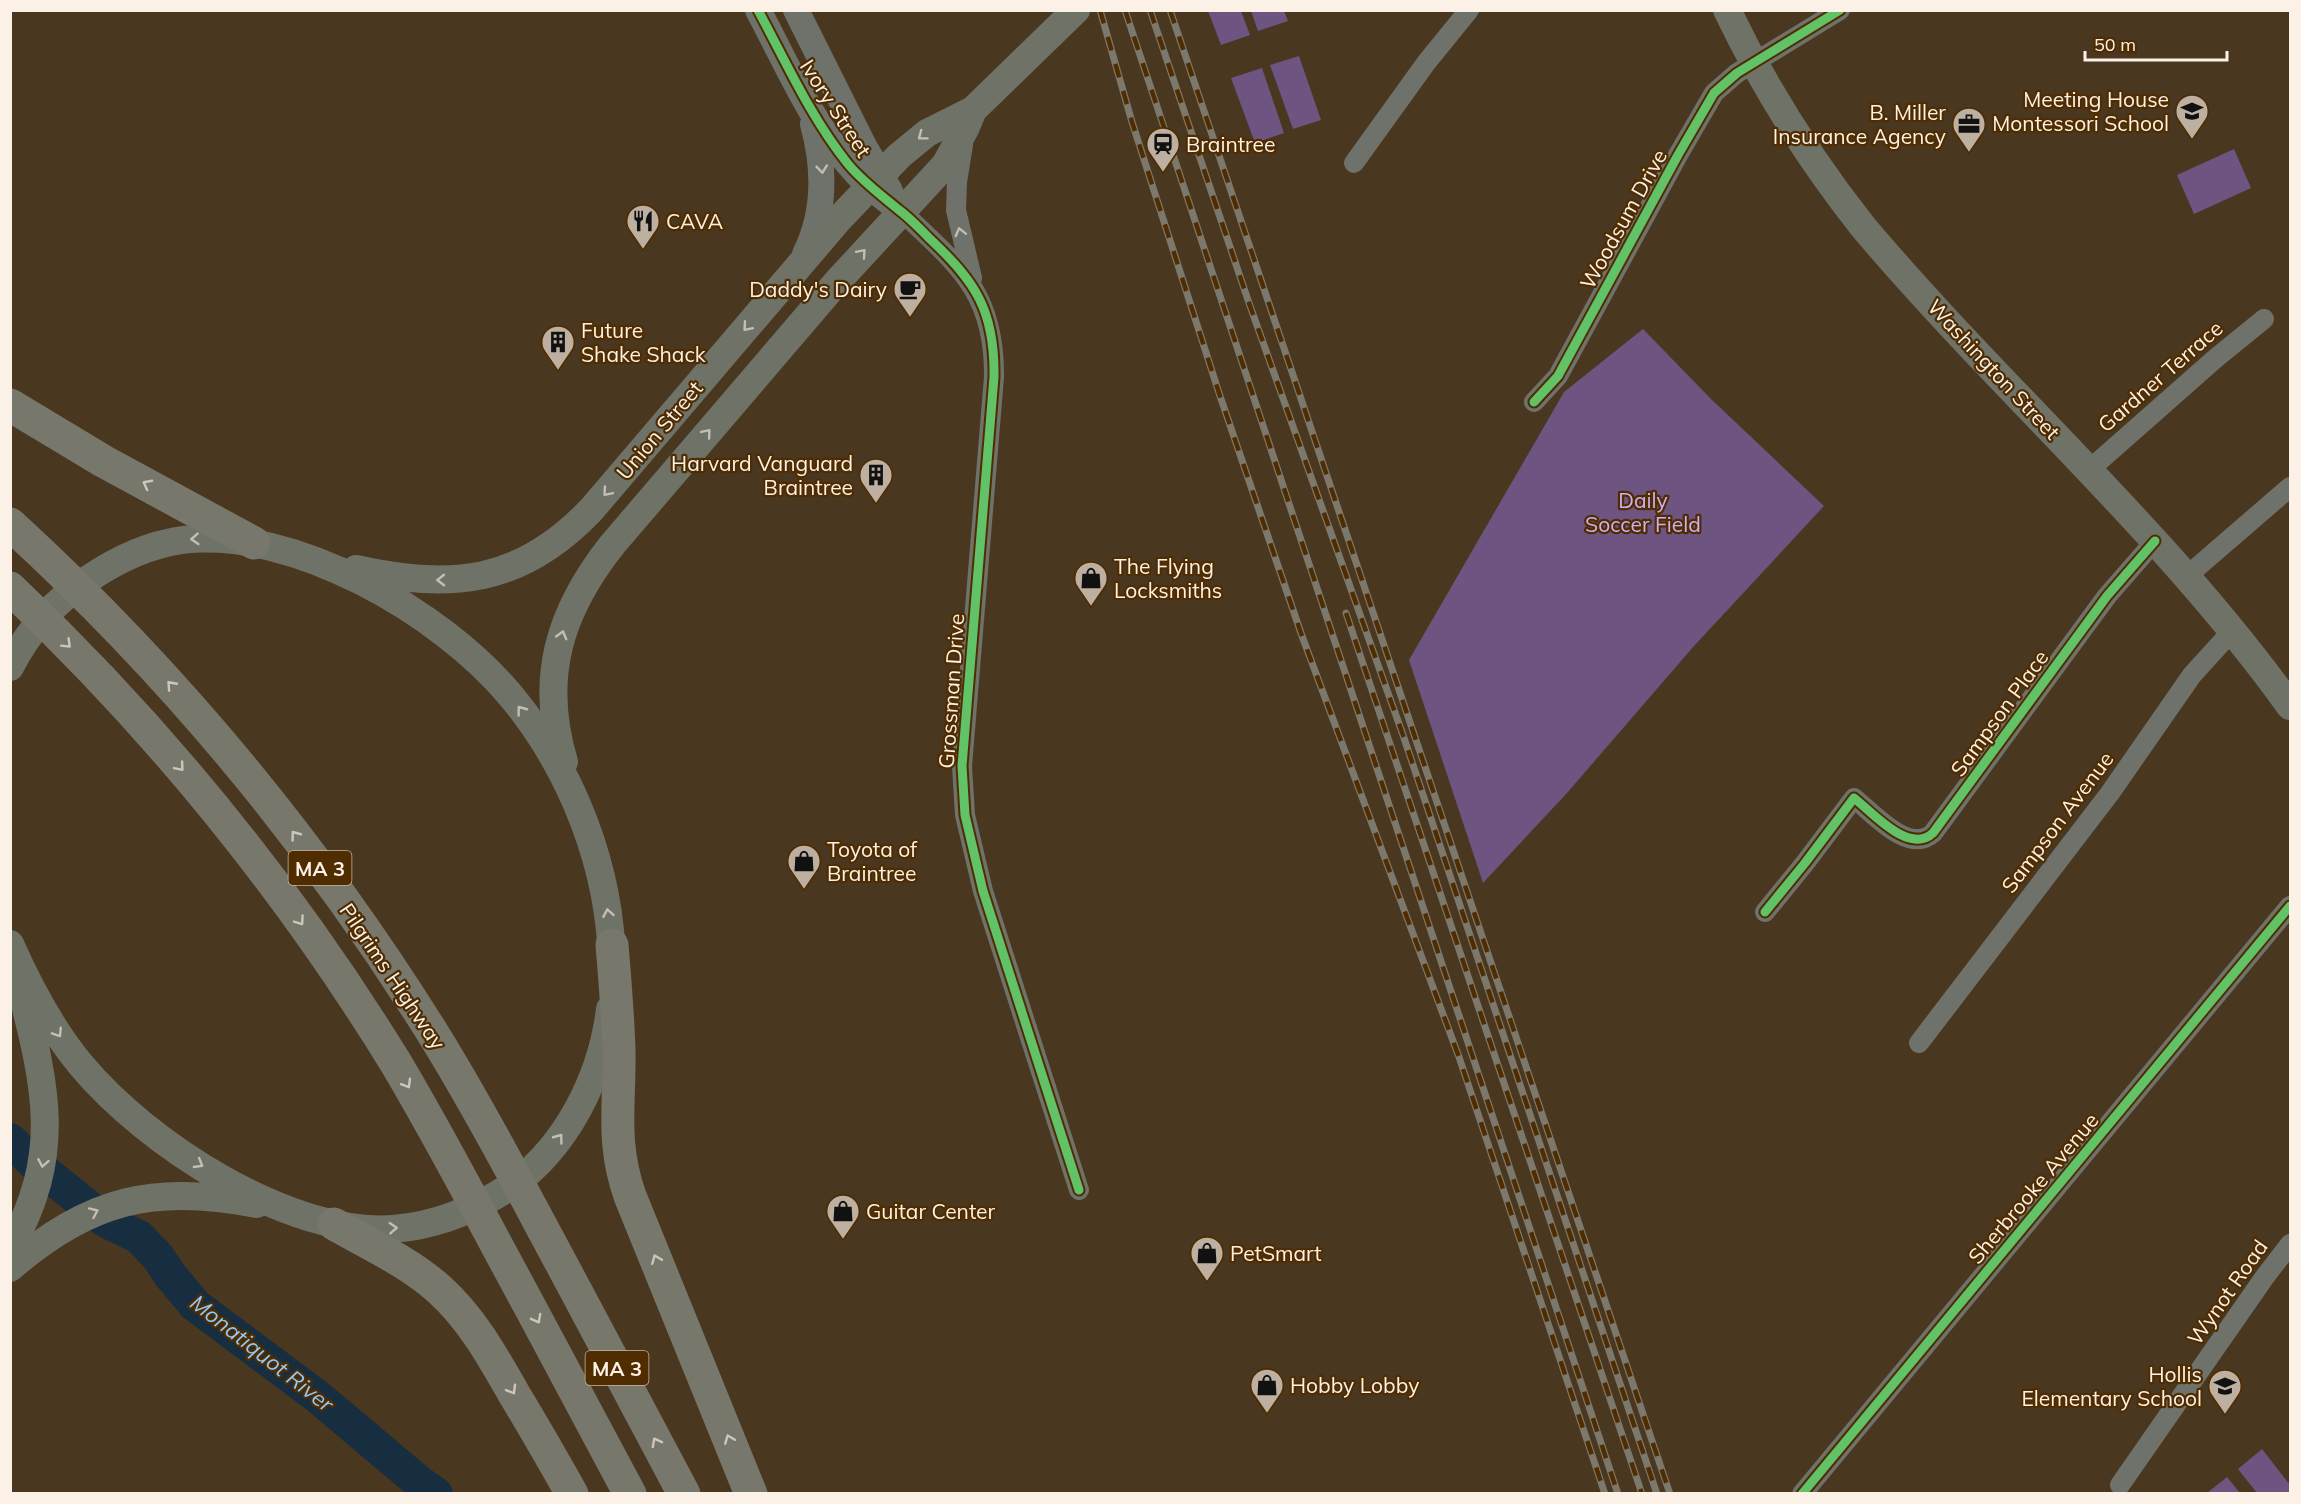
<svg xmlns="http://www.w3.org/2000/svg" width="2301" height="1504" font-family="Mulish,sans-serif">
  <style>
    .green { fill: #6d5481 }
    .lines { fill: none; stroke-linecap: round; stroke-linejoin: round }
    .river { stroke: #172e40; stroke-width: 34 }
    .minor { stroke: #6e726a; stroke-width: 20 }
    .tertiary { stroke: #6e726a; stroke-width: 26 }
    .secondary { stroke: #6f7267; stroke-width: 28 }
    .motorway { stroke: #78776b; stroke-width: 33 }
    .rail-casing { stroke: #7c786c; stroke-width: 7 }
    .rail { stroke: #502d01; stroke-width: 4.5; stroke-dasharray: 14; stroke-linecap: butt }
    .cycleway-casing { stroke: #502d01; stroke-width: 13 }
    .cycleway { stroke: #61c268; stroke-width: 9 }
    .oneway { stroke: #c4beb3 }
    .oneway2 { stroke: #c3beb4 }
    .oneway3 { stroke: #cec6bb }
    .labels { text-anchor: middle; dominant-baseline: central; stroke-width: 4.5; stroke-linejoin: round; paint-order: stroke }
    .shield { fill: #502d01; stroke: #c8b6a1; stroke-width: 1.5 }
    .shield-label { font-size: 20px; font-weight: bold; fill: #fcf1e6 }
    .poi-label { font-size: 21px; fill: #fcf1e6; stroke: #502d01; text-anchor: start }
    .street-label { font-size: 21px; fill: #fcf1e6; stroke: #502d01 }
    .park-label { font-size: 21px; fill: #ceb0f2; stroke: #502d01 }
    .water-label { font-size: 22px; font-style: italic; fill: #8ecafe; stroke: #502d01 }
  </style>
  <rect width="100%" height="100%" fill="#4a3720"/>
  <!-- green -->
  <path class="green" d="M1208 11H1241L1250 35 1221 45Z
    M1251 11H1284L1288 21 1258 31Z
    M1299 56 1321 120 1293 129 1270 65Z
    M1262 68 1284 133 1255 143 1231 78Z
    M2234 149 2251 188 2194 214 2177 175Z
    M1643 329 1711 399 1824 506 1694 646 1567 793 1483 883 1409 660 1564 392Z
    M2262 1449 2290 1485V1493H2257L2238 1469Z
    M2227 1477 2240 1493H2207Z"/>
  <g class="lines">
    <!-- river -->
    <path class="river" d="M10 1140 35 1164 106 1221 139 1237 158 1257 170 1275 195 1305 318 1397 420 1483 436 1494"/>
    <!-- minor -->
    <path class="minor" d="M963 145 957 182 956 210 972 278
      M1354 163 1426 63 1469 10
      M901 211C958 265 995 292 994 377L962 766 965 815 983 891 1079 1190
      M1534 402 1558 376 1678 155 1714 93 1737 73 1840 10
      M2089 470 2216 358 2264 319
      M2187 576 2290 487
      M1765 912 1805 863 1854 798C1873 813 1909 855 1933 833L2107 596 2155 541
      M1919 1043 2110 793 2192 675 2233 630
      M2120 1485 2264 1278 2290 1244
      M1802 1494 2290 906"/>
    <!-- tertiary -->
    <path class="tertiary" d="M758 10C788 66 814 129 858 175 871 189 886 200 901 211
      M796 10 864 146 890 191
      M805 254C826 212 825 168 813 124"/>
    <!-- secondary -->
    <path class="secondary" d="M1727 10C1765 89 1810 160 1864 228 2002 391 2165 532 2290 706
      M356 569C452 590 520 584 591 510L839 219 899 156 927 133 973 110 1076 10
      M10 667C28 631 54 602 87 580 116 560 147 545 182 540 293 526 442 613 511 696 573 771 611 869 612 966
      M564 762C539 678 559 612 612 545L836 283 945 165 965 129 973 110
      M10 944C29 987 51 1029 81 1065 146 1143 288 1236 393 1229 435 1226 476 1209 511 1186 567 1147 602 1076 610 1009
      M10 1248C63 1154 46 1088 21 988
      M10 1268C89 1199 155 1184 257 1204"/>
    <!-- motorway -->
    <path class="motorway" d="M10 405 103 461 254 543
      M10 524C173 673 315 845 432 1032 470 1093 504 1156 538 1220 587 1311 635 1402 684 1494
      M10 588C158 728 287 887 394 1060 430 1120 463 1182 496 1244 541 1327 585 1410 630 1494
      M612 945C615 980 618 1015 619 1051 620 1105 611 1142 630 1196L751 1494
      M334 1224C369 1244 409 1262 440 1290 472 1319 493 1357 514 1394 534 1427 553 1460 572 1494"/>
    <!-- rail casing -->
    <g class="rail-casing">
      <path id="rail" d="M1100 10 1132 122 1219 393 1302 636 1459 1057 1605 1494
        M1125 10 1618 1494
        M1150 10 1249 303 1403 735 1657 1494
        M1170 10 1670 1494
        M1346 613 1642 1494"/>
    </g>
    <!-- rail -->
    <use href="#rail" class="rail"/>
    <!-- cycleway casing -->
    <g class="cycleway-casing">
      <path id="cycleway" d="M758 10C786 62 811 118 848 164 863 182 881 195 899 210 910 218 919 228 929 238 976 282 995 311 994 377L962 766 965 815 983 891 1079 1190
        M1534 402 1558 376 1678 155 1714 93 1737 73 1840 10
        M1765 912 1805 863 1854 798C1873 813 1909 855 1933 833L2107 596 2155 541
        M1802 1494 2290 906"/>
    </g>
    <!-- cycleway -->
    <use href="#cycleway" class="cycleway"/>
  </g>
  <!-- one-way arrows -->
  <defs><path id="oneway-chevron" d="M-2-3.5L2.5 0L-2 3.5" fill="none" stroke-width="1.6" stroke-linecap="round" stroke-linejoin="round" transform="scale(1.5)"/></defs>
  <g class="oneway">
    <use href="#oneway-chevron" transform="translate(922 136) rotate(143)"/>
    <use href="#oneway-chevron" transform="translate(862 253) rotate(-49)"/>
    <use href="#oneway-chevron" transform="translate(747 327) rotate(131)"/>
    <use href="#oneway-chevron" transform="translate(707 433) rotate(-50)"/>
    <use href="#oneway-chevron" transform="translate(607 492) rotate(130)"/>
    <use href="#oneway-chevron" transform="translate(195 539) rotate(176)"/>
    <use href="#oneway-chevron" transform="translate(441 580) rotate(179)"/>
    <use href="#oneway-chevron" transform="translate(562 635) rotate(-75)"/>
    <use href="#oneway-chevron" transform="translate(521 710) rotate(-127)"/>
    <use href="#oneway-chevron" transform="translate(608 913) rotate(-100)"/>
    <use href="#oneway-chevron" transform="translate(58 1033) rotate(57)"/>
    <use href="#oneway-chevron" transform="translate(559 1138) rotate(-53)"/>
    <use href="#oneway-chevron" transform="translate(43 1163) rotate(100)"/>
    <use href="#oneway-chevron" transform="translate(199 1164) rotate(31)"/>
    <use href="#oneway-chevron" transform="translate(94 1212) rotate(-24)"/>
    <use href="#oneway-chevron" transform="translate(393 1228) rotate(-4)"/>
  </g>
  <g class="oneway2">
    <use href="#oneway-chevron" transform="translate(822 169) rotate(84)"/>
    <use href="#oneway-chevron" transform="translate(960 232) rotate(-104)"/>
  </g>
  <g class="oneway3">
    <use href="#oneway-chevron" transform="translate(147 484) rotate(-152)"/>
    <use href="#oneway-chevron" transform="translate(67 644) rotate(45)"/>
    <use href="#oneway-chevron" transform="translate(171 685) rotate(-132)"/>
    <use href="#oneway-chevron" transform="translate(180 767) rotate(50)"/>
    <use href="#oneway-chevron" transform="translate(295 835) rotate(-127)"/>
    <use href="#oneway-chevron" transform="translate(300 921) rotate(55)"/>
    <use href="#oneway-chevron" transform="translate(407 1084) rotate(59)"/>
    <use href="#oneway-chevron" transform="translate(656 1259) rotate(-112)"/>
    <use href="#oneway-chevron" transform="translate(537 1319) rotate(62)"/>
    <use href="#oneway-chevron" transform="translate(512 1390) rotate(60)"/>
    <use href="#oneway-chevron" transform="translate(729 1439) rotate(-112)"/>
    <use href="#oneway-chevron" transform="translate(656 1442) rotate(-118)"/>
  </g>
  <!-- icons -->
  <defs>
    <g id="school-pin" transform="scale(1.725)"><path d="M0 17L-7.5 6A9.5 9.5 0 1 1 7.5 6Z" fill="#beb0a1" stroke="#502d01"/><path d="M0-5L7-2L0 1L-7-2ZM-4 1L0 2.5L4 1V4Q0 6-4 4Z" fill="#111"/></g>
    <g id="office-pin" transform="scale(1.725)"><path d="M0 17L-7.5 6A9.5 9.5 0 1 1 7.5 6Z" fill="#beb0a1" stroke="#502d01"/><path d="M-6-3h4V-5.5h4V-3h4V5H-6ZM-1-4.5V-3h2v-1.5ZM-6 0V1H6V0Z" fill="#111"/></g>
    <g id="station-pin" transform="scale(1.725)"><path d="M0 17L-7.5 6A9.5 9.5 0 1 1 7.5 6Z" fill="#beb0a1" stroke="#502d01"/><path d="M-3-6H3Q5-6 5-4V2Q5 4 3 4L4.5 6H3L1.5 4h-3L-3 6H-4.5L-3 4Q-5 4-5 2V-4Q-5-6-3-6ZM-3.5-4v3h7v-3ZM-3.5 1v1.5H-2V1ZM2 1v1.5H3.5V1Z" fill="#111"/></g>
    <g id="restaurant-pin" transform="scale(1.725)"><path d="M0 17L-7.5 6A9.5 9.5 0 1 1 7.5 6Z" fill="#beb0a1" stroke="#502d01"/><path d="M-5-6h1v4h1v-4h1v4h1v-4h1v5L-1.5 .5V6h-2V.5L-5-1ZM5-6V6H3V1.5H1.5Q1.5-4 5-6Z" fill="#111"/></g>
    <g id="cafe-pin" transform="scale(1.725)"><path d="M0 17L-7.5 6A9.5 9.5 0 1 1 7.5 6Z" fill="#beb0a1" stroke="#502d01"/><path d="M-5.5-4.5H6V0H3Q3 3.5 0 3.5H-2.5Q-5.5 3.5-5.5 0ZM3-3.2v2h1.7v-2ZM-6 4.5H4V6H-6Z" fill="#111"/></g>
    <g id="building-pin" transform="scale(1.725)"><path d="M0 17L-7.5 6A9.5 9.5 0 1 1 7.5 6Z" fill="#beb0a1" stroke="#502d01"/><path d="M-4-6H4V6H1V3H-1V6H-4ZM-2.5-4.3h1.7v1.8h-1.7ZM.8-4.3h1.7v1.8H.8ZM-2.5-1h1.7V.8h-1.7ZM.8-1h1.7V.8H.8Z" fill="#111"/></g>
    <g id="shop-pin" transform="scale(1.725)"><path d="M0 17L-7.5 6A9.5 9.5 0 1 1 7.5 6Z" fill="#beb0a1" stroke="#502d01"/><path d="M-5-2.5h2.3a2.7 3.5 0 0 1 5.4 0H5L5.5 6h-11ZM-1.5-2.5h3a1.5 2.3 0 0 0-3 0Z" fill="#111"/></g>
  </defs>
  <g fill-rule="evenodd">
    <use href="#school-pin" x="2192" y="111"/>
    <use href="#office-pin" x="1969" y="124"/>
    <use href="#station-pin" x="1163" y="144"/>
    <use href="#restaurant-pin" x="643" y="221"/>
    <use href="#cafe-pin" x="910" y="289"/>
    <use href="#building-pin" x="558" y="342"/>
    <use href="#building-pin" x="876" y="475"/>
    <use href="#shop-pin" x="1091" y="578"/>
    <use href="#shop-pin" x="804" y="861"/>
    <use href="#shop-pin" x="843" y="1211"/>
    <use href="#shop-pin" x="1207" y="1253"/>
    <use href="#shop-pin" x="1267" y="1385"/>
    <use href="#school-pin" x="2225" y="1386"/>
  </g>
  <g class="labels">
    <!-- shield labels -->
    <g class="shield">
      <rect x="288.5" y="851" width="63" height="34" rx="4.5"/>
      <rect x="585.5" y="1351" width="63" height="34" rx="4.5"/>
    </g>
    <g class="shield-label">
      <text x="320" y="868">MA 3</text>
      <text x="617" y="1368">MA 3</text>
    </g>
    <!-- poi labels -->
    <g class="poi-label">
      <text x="2169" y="99" text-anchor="end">Meeting House<tspan x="2169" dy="24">Montessori School</tspan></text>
      <text x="1946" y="112" text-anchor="end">B. Miller<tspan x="1946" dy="24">Insurance Agency</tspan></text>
      <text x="1186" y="144">Braintree</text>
      <text x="666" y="221">CAVA</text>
      <text x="887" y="289" text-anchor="end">Daddy's Dairy</text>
      <text x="581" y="330">Future<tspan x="581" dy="24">Shake Shack</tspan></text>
      <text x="853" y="463" text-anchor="end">Harvard Vanguard<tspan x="853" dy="24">Braintree</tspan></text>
      <text x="1114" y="566">The Flying<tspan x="1114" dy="24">Locksmiths</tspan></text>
      <text x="827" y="849">Toyota of<tspan x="827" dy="24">Braintree</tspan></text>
      <text x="866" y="1211">Guitar Center</text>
      <text x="1230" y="1253">PetSmart</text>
      <text x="2202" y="1374" text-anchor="end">Hollis<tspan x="2202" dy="24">Elementary School</tspan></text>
      <text x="1290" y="1385">Hobby Lobby</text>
    </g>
    <!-- street labels -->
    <g class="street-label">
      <text transform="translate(836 108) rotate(57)">Ivory Street</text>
      <text transform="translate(1623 219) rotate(-61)">Woodsum Drive</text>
      <text transform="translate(1994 369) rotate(47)">Washington Street</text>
      <text transform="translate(2160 376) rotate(-41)">Gardner Terrace</text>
      <text transform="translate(659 430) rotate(-50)">Union Street</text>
      <text transform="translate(951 691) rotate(-86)">Grossman Drive</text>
      <text transform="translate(1999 713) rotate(-54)">Sampson Place</text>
      <text transform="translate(2057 822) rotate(-53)">Sampson Avenue</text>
      <text transform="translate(393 976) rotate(56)">Pilgrims Highway</text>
      <text transform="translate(2033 1188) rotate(-50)">Sherbrooke Avenue</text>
      <text transform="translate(2227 1292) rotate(-55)">Wynot Road</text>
    </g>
    <!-- park labels -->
    <g class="park-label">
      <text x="1643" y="500">Daily<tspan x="1643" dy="24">Soccer Field</tspan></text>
    </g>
    <!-- water labels -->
    <g class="water-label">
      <text transform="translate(262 1353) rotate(38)">Monatiquot River</text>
    </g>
  </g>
  <!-- border -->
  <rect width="2301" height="1504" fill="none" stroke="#fcf1e6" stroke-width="24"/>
  <!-- scale -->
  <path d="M2085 51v9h142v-9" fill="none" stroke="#fcf1e6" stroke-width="3"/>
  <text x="2094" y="51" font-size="18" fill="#fcf1e6" stroke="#502d01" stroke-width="4.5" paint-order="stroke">50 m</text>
</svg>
